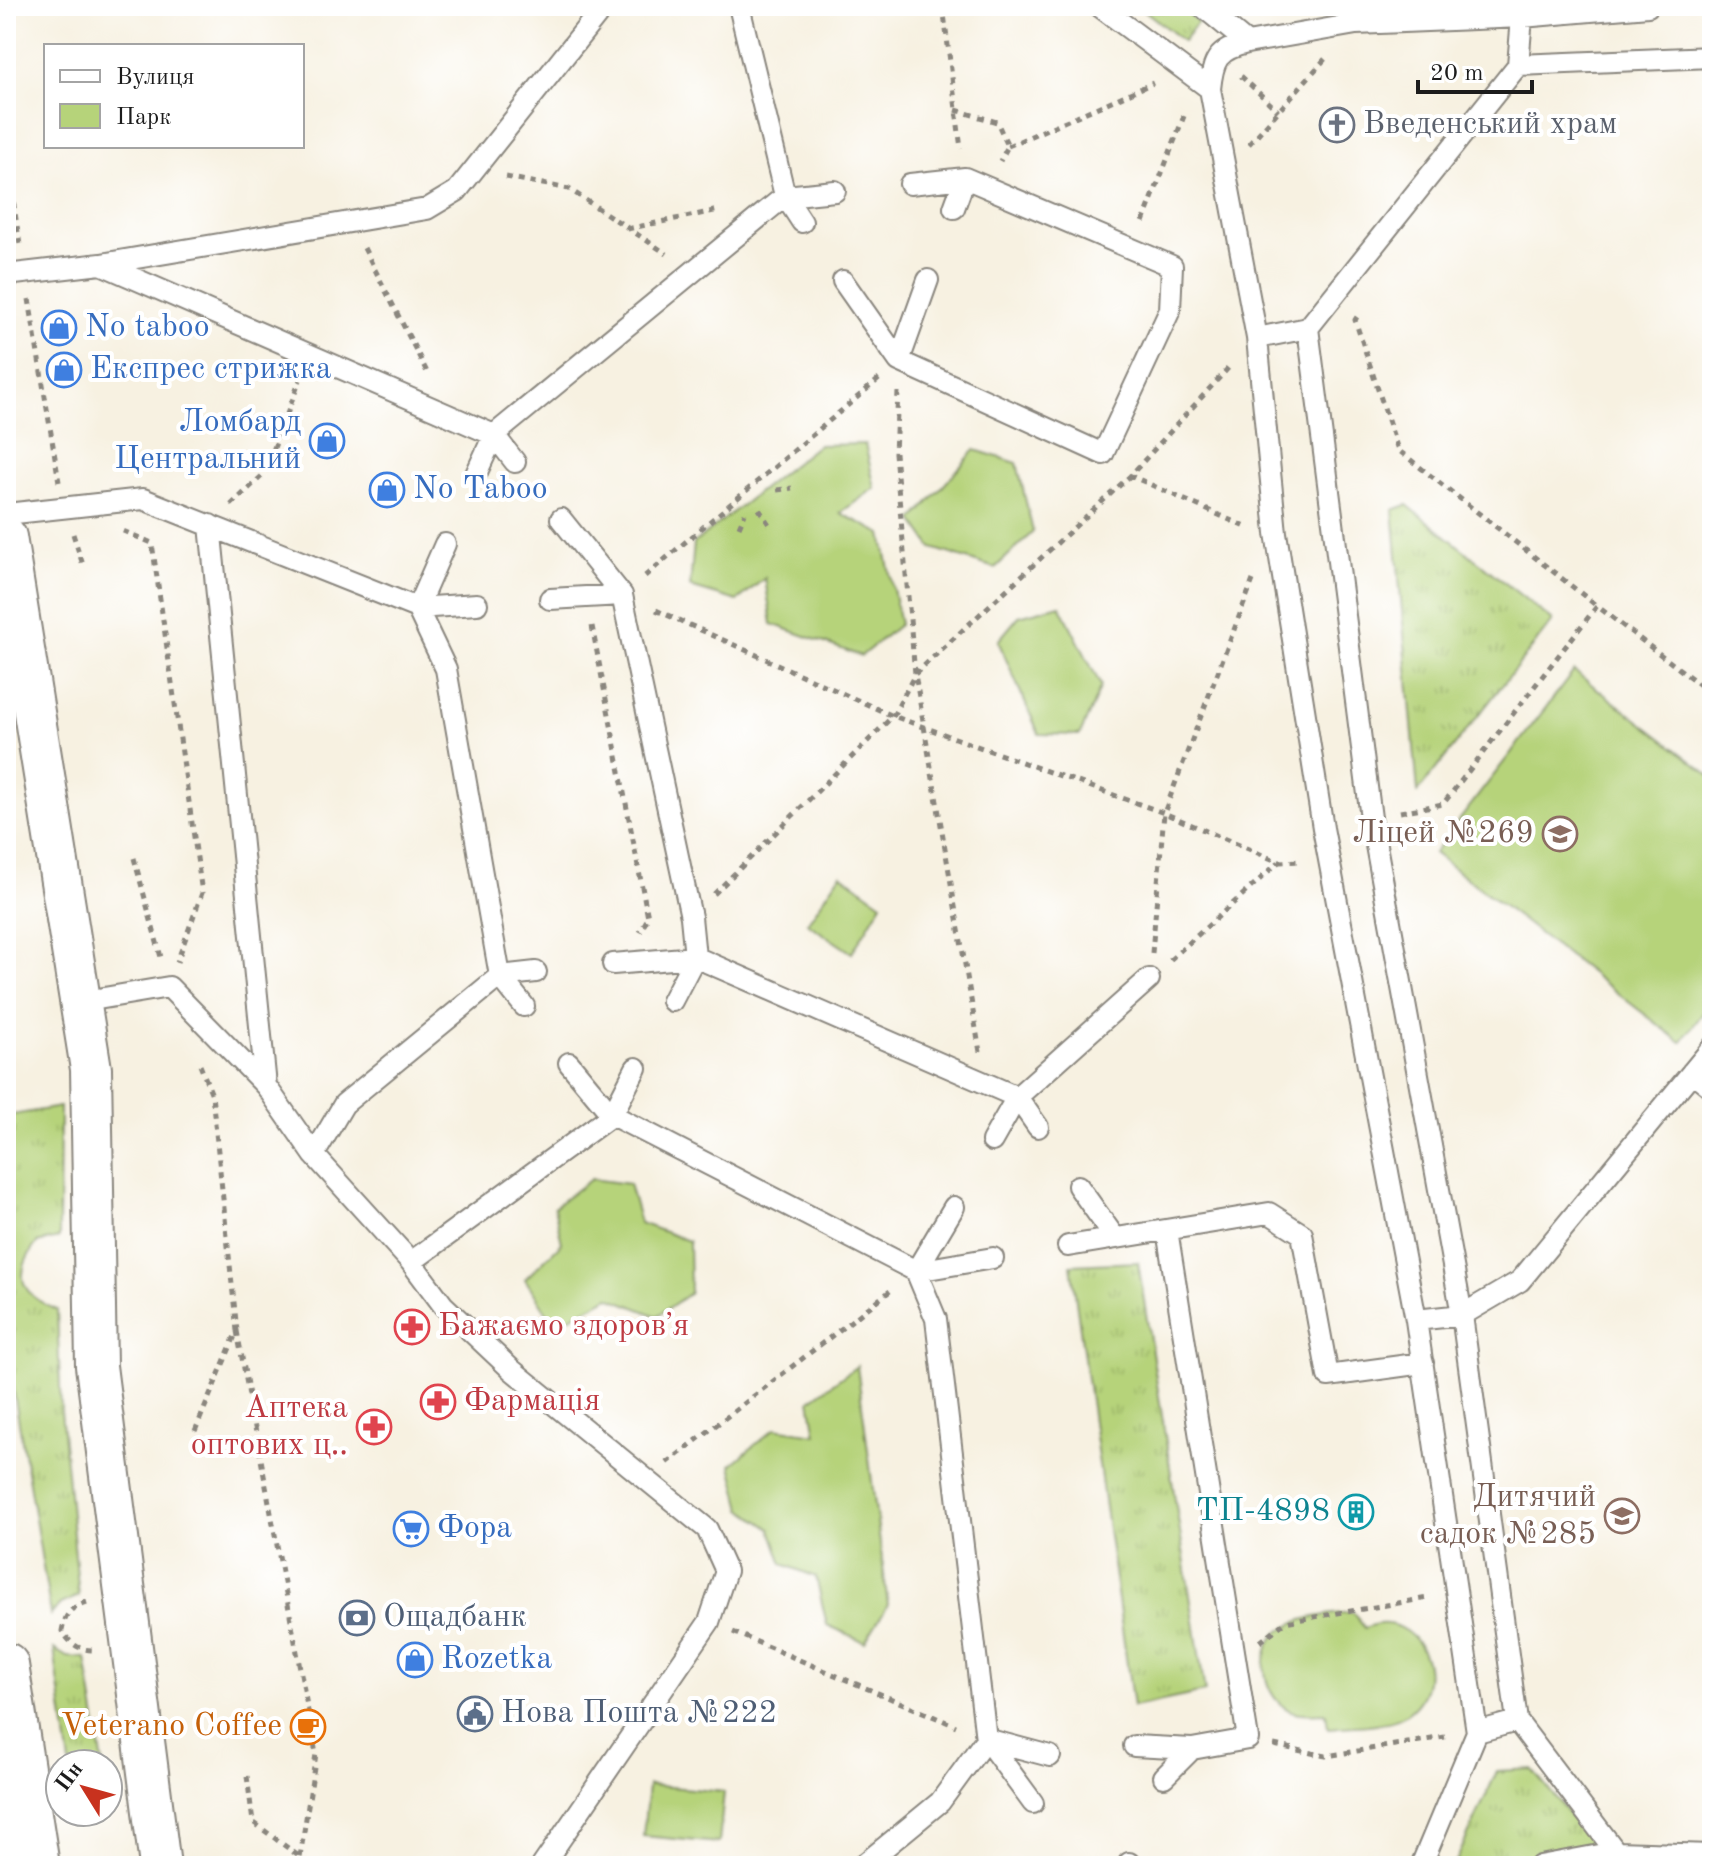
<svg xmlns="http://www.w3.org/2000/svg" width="1718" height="1872" font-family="'Old Standard TT',serif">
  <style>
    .grass { fill: url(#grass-tufts); stroke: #69784b; stroke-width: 2 }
    .park { fill: #b6d37a; stroke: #69784b; stroke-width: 2 }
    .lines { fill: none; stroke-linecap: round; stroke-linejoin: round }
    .lane-casing { stroke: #8a867e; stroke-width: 24 }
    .street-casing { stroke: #8a867e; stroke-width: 44 }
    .highway-casing { stroke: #8a867e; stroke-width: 48 }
    .path { stroke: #8a867e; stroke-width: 5; stroke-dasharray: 6 6; stroke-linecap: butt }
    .lane { stroke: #fff; stroke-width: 20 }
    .street { stroke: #fff; stroke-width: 40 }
    .highway { stroke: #fff; stroke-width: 44 }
    .labels { text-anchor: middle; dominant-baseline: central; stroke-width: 8; stroke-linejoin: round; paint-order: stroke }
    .worship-label { font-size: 32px; fill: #5b616d; stroke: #fff; text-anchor: start }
    .shop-label { font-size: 32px; fill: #366cbe; stroke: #fff; text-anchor: start }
    .education-label { font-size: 32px; fill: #785e54; stroke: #fff; text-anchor: end }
    .health-label { font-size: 32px; fill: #be3a42; stroke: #fff; text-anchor: start }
    .culture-label { font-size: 32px; fill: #0d838f; stroke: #fff; text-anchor: end }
    .service-label { font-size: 32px; fill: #4e5e75; stroke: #fff; text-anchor: start }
    .food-label { font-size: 32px; fill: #c56008; stroke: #fff; text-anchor: end }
  </style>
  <defs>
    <pattern id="grass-tufts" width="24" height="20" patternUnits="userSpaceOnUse" patternTransform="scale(2)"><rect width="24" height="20" fill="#b6d37a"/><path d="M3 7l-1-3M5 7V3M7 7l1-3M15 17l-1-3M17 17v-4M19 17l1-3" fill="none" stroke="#9cb569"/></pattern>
  </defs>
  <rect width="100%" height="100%" fill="#fff"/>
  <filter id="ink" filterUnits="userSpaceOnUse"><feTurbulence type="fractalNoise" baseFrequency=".0125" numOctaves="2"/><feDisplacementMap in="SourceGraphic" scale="16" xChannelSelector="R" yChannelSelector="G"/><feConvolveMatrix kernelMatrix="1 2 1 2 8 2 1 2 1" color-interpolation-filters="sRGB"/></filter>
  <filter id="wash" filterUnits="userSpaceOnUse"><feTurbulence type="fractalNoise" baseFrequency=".006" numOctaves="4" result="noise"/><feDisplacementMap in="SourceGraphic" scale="32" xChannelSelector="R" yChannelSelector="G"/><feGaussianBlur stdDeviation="1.8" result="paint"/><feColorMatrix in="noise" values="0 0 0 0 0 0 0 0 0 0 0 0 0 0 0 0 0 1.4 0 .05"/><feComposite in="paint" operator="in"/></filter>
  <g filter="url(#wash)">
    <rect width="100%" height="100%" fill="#f7f1e1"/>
    <!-- grass -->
    <path class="grass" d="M1139 6H1178L1198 22 1183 41Z
      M1407 505 1553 621 1418 792 1393 510Z
      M60 1107 59 1238 37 1243C12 1276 21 1295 57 1310L61 1411 79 1596 60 1604 51 1615 6 1345V1116Z
      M1138 1262 1205 1692 1133 1707 1071 1265Z
      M54 1649 67 1657 86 1658 103 1764H70Z
      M1532 1769 1595 1846 1489 1866H1454L1497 1771Z"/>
    <!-- park -->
    <path class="park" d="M865 444 875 488 840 513 882 534 900 624 861 656 772 624 765 578 737 601 690 587 694 543 818 445Z
      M975 450 1017 463 1033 532 995 568 932 548 913 520Z
      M1060 605 1101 686 1080 735 1039 734 998 641 1019 616Z
      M1574 671 1712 777V1001L1681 1042 1434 853Z
      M841 874 882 903 852 953 807 923Z
      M591 1179 629 1184 640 1223 689 1241 690 1293 657 1316 609 1297 555 1325 525 1279 562 1243 554 1207Z
      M857 1366 888 1605 865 1642 827 1625 816 1577 783 1564 771 1529 742 1509 731 1465 775 1428 816 1434 810 1400Z
      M1352 1612 1365 1628C1417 1605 1455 1686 1402 1717 1386 1726 1347 1726 1328 1728L1326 1713C1313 1713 1295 1716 1284 1707 1261 1690 1257 1649 1280 1631 1298 1617 1330 1614 1352 1612Z
      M648 1785 724 1792 719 1843 643 1836Z"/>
  </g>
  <g filter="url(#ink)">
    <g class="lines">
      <!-- lane casing -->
      <g class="lane-casing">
        <path id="lane" d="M1099 6 1210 89 1257 338 1276 533 1323 828 1416 1320 1477 1732 1421 1866
          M1202 6 1247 43 1356 24 1522 17
          M1518 65 1712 57
          M1210 89C1213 60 1217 50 1247 43
          M910 184 965 178 954 208
          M802 222 785 196 835 191
          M101 264 494 435 785 196 739 6
          M6 275 101 264 427 209 457 191 604 6
          M843 281 899 361 928 280
          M1308 328 1371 818 1462 1315 1517 1721
          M1257 338 1308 328 1518 65 1522 17 1648 6
          M899 361 1103 454 1170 310 1172 266 965 178
          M476 474 494 435 515 462
          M6 514 143 499 417 608 446 669 500 976 344 1104 314 1155
          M561 519 622 595 691 917 695 957 1017 1097 1149 979
          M210 525 266 1086 314 1155 411 1262 443 1305 512 1370 707 1529 726 1571 709 1622 542 1866
          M445 544 417 608 477 604
          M550 599 622 595
          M613 964 695 957
          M672 1001 695 957
          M80 1002 169 987 266 1086
          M524 1006 500 976 536 972
          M569 1063 612 1115 636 1068
          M1692 1072 1712 1088
          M992 1141 1017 1097 1038 1127
          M1078 1186 1115 1238
          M1068 1246 1269 1213 1302 1234 1328 1376 1423 1363
          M411 1262 612 1115 916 1271 936 1319 986 1739 1033 1803
          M916 1271 993 1258
          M916 1271 954 1207
          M1416 1320 1462 1315 1520 1281 1712 1048
          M1477 1732 1517 1721 1616 1852
          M1134 1746 1192 1749 1248 1739 1167 1230
          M1164 1777 1192 1749
          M862 1866 940 1802 986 1739 1050 1756
          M1128 1866 1129 1863
          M1540 1866 1616 1852 1712 1855"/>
      </g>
      <!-- street casing -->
      <g class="street-casing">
        <path id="street" d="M6 537 91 1069 96 1366 160 1866"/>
      </g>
      <!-- highway casing -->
      <g class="highway-casing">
        <path id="highway" d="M6 1665 37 1866"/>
      </g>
      <!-- path -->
      <path class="path" d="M943 6 961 149
        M1241 76 1278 111
        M956 110 997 122 1008 146 1000 161
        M1249 144 1325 59
        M1008 146 1153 83
        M6 155 20 245
        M506 177 569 189 667 254
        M1143 222 1184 116
        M627 229 719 210
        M364 248 428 374
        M29 299 59 482
        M1357 317 1355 320 1398 450 1597 606
        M898 392 895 453 915 674 980 1052
        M1129 475 1248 528
        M777 490 792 488
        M231 505 264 474 300 380
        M759 509 770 526
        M739 527 745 513
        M123 531 152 543 202 893 177 962
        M73 534 83 565
        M645 576 879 379
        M656 610 893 716 1164 813 1279 862 1300 861
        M592 626 648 918 640 932
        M1400 812 1443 804 1597 606 1712 694
        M134 858 162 961
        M714 894 893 716 915 674 1130 476 1231 365
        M1152 953 1164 813 1253 580
        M1170 960 1279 862
        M237 1331 316 1754 300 1857
        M195 1431 237 1331 212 1095 198 1060
        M667 1463 890 1291
        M87 1602C70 1607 65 1615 62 1631 71 1644 78 1650 94 1650
        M733 1632 956 1726
        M1260 1642 1285 1622 1428 1598
        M1274 1745 1326 1756 1445 1737
        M247 1776 253 1822 300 1857 302 1866"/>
      <!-- lane -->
      <use href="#lane" class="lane"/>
      <!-- street -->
      <use href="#street" class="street"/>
      <!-- highway -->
      <use href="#highway" class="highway"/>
    </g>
  </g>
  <!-- icons -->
  <defs>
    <g id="church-ring" transform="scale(1.8)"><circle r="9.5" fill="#fff" stroke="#6b7280" stroke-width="1.5"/><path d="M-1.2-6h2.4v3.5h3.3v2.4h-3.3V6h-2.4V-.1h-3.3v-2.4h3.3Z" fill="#6b7280"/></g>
    <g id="shop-ring" transform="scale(1.8)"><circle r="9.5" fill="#fff" stroke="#3f7fe0" stroke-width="1.5"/><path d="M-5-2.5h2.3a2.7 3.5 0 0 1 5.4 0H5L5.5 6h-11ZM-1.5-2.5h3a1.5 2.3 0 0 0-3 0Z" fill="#3f7fe0"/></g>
    <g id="school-ring" transform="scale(1.8)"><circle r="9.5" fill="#fff" stroke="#8d6e63" stroke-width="1.5"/><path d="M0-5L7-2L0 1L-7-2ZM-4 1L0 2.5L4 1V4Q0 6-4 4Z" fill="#8d6e63"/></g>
    <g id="pharmacy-ring" transform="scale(1.8)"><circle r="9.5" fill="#fff" stroke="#e0444e" stroke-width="1.5"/><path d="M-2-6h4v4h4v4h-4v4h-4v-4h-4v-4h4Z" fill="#e0444e"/></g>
    <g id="building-ring" transform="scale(1.8)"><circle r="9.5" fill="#fff" stroke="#0f9aa8" stroke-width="1.5"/><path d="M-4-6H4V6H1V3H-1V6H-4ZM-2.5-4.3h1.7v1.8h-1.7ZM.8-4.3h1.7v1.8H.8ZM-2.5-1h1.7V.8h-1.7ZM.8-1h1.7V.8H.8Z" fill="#0f9aa8"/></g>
    <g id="supermarket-ring" transform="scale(1.8)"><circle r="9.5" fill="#fff" stroke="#3f7fe0" stroke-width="1.5"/><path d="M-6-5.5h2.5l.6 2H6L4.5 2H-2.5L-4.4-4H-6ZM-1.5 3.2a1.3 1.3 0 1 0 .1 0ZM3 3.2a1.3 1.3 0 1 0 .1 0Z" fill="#3f7fe0"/></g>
    <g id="bank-ring" transform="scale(1.8)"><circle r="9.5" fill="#fff" stroke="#5c6f8a" stroke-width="1.5"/><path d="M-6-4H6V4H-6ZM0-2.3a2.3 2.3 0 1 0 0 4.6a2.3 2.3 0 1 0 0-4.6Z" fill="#5c6f8a"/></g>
    <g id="civic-ring" transform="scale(1.8)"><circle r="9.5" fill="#fff" stroke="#5c6f8a" stroke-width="1.5"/><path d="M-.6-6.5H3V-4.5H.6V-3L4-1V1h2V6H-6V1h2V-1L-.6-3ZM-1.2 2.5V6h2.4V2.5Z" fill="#5c6f8a"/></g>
    <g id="cafe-ring" transform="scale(1.8)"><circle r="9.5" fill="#fff" stroke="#e8710a" stroke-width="1.5"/><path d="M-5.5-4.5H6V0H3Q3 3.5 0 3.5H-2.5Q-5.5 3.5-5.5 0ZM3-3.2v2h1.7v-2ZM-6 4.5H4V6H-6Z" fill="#e8710a"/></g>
  </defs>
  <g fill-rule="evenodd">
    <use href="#church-ring" x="1337" y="125"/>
    <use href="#shop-ring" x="59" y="328"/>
    <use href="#shop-ring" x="64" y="370"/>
    <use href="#shop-ring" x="327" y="441"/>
    <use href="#shop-ring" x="387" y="490"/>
    <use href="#school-ring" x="1560" y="834"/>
    <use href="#pharmacy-ring" x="412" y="1327"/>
    <use href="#pharmacy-ring" x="438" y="1402"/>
    <use href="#pharmacy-ring" x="374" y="1427"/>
    <use href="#building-ring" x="1356" y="1512"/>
    <use href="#school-ring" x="1622" y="1516"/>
    <use href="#supermarket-ring" x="411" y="1529"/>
    <use href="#bank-ring" x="357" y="1618"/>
    <use href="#shop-ring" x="415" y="1660"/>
    <use href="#civic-ring" x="475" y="1714"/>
    <use href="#cafe-ring" x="308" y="1727"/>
  </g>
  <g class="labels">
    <!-- worship labels -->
    <g class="worship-label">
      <text x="1363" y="125">Введенський храм</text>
    </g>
    <!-- shop labels -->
    <g class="shop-label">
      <text x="85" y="328">No taboo</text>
      <text x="90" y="370">Експрес стрижка</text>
      <text x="301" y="423" text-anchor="end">Ломбард<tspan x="301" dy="37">Центральний</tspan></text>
      <text x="413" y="490">No Taboo</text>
      <text x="437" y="1529">Фора</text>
      <text x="441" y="1660">Rozetka</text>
    </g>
    <!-- education labels -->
    <g class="education-label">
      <text x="1534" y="834">Ліцей №269</text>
      <text x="1596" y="1498">Дитячий<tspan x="1596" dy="37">садок №285</tspan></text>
    </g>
    <!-- health labels -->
    <g class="health-label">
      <text x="438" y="1327">Бажаємо здоровʼя</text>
      <text x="464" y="1402">Фармація</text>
      <text x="348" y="1409" text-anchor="end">Аптека<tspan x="348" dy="37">оптових ц‥</tspan></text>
    </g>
    <!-- culture labels -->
    <g class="culture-label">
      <text x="1330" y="1512">ТП-4898</text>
    </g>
    <!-- service labels -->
    <g class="service-label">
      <text x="383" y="1618">Ощадбанк</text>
      <text x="501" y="1714">Нова Пошта №222</text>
    </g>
    <!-- food labels -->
    <g class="food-label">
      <text x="282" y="1727">Veterano Coffee</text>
    </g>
  </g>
  <!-- margin -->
  <rect width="1718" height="1872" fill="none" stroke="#fff" stroke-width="32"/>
  <!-- legend -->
  <rect x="44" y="44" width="260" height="104" fill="#ffffff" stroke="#a4a4a4" stroke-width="2"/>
  <rect x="60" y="70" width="40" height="12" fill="#ffffff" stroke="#a4a4a4" stroke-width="2"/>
  <text x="116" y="84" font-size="24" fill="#1c1c1c">Вулиця</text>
  <rect x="60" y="104" width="40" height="24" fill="#b6d37a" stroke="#a4a4a4" stroke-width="2"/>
  <text x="116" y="124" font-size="24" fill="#1c1c1c">Парк</text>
  <!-- north arrow -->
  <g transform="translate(84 1788) rotate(307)"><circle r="38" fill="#ffffff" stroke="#a4a4a4" stroke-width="2"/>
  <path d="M0-6L14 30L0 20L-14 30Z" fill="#c8321e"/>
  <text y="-12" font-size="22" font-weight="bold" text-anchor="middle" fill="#1c1c1c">Пн</text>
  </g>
  <!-- scale -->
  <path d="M1418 80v12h114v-12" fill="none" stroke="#1c1c1c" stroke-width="4"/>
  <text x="1430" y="80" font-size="24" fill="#1c1c1c" stroke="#ffffff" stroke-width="6" paint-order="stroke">20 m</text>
</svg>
